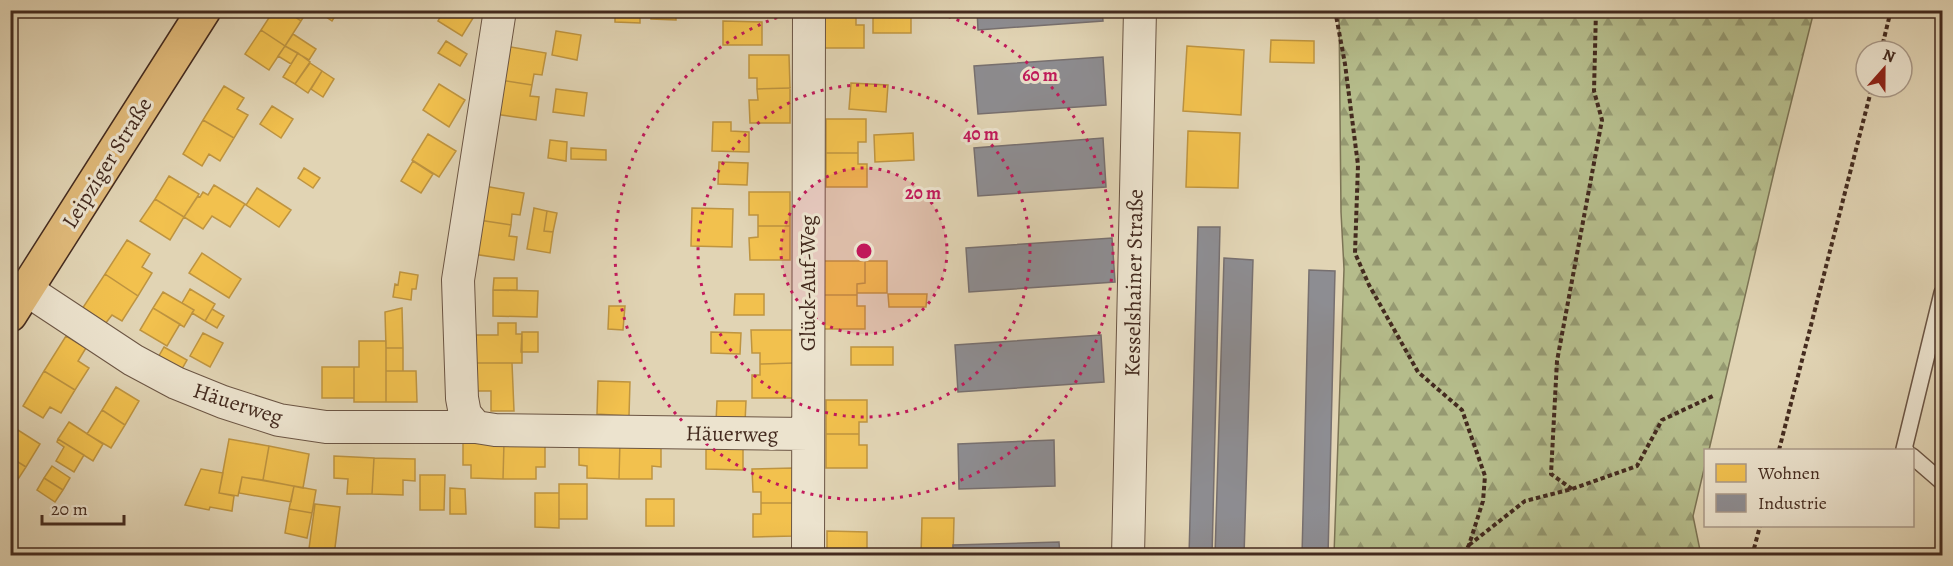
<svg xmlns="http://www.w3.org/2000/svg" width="1953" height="566" font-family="Alegreya,serif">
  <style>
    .forest { fill: url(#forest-firs); stroke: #7c7455; stroke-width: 1.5 }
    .homes { fill: #f2c14e; stroke: #be9440; stroke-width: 1.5 }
    .industry { fill: #8d8d92; stroke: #777070; stroke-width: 1.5 }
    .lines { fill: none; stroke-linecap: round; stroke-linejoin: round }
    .lane-casing { stroke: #6b5544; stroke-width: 18 }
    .street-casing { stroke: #6b5544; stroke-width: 34 }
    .primary-casing { stroke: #442b1f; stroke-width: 36 }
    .path { stroke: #442b1f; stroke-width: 4; stroke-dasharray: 4.5 3; stroke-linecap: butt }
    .lane { stroke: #ece3ce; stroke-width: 15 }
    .street { stroke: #ece3ce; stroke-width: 32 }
    .primary { stroke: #e0ba7a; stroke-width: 33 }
    .ring { fill: none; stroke: #c2185b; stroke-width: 3; stroke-dasharray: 3 6 }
    .labels { text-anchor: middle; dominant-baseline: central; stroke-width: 6; stroke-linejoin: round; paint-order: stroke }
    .street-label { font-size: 22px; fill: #442b1f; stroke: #ece3ce }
    .centre { fill: #c2185b; stroke: #ece3ce; stroke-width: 3 }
    .ring-label { font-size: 18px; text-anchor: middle; font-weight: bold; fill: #c2185b; stroke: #ece3ce; stroke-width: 6; stroke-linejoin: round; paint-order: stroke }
  </style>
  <defs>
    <pattern id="forest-firs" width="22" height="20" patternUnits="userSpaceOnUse" patternTransform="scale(1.5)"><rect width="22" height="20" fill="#b5bc8b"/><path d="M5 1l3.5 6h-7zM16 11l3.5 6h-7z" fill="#959971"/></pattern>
  </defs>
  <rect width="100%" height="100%" fill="#e1d4b4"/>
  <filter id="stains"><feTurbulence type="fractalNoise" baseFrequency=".00333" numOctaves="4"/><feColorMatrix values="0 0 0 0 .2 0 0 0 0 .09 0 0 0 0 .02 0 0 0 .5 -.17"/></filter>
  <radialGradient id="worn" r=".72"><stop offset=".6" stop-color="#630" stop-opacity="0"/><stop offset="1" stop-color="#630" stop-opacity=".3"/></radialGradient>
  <!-- forest -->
  <path class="forest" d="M1339 11H1814L1778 155 1709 450H1706L1705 465 1693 516 1701 555H1334L1344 269 1341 212Z"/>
  <!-- homes -->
  <path class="homes" d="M274 10H285L301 21 285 46 261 30Z
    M285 10H308L301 21Z
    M316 10H339L332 21Z
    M444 10H478L462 36 438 21Z
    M615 10H640V23L615 22Z
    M651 10H676V20L651 19Z
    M823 10H856V14H823Z
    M873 10H911V33H873Z
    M823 14H856V25H864V48H824Z
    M723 21 762 22V45H723Z
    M261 30 285 46 269 70 245 54Z
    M556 31 581 35 577 60 552 55Z
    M293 34 316 49 309 60 285 46Z
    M1271 40 1314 41V63L1270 62Z
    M446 41 467 54 460 66 438 53Z
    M285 46 298 53 291 64 278 56Z
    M505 46 546 53 542 75 534 74 532 85 500 80Z
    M1187 46 1244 50 1241 115 1183 111Z
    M298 53 310 62 295 84 283 77Z
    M749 55H789L790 88 757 89V78H749Z
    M310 63 322 71 308 93 295 84Z
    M322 71 334 79 323 97 311 89Z
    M500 80 532 85 530 96 539 97 536 120 495 114Z
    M851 83 888 85 886 112 849 109Z
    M439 84 465 100 449 127 423 110Z
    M224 86 244 98 237 109 248 115 234 138 203 120Z
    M790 88V123H750L749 100H758L757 89Z
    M556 89 587 93 584 116 553 112Z
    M272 106 293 119 281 138 260 124Z
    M826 119H866V142H858V153H826Z
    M203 120 234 138 220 161 209 154 202 166 183 154Z
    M713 122H731V131L749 132V152L712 151Z
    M1188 131 1240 133 1238 188 1186 187Z
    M913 133 914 160 875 162 874 135Z
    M428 134 456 151 439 177 412 160Z
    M550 140 567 142 566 161 548 158Z
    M571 148 606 150V160L571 159Z
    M826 153H858V164H867V187H826Z
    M413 161 433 174 421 193 401 181Z
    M719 162 748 163 747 185 718 184Z
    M304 168 320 178 313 188 298 178Z
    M169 176 199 194 184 217 155 199Z
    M214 185 245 204 230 227 212 216 203 229 184 217 198 196 200 197 203 192 208 195Z
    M484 186 524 193 520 215 512 214 511 225 479 220Z
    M257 188 291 210 279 227 246 205Z
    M749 192H790V226H758V215H749Z
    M155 199 184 217 170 240 140 221Z
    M534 208 547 211 544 231 553 232 550 253 527 249Z
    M692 208 733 209 732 247 691 246Z
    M547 211 557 213 553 232 544 231Z
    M479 220 511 225 509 236 517 237 514 260 473 254Z
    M758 226H790V260H750L749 238 758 237Z
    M127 240 150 254 142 267 152 273 138 296 105 274Z
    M202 253 241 279 229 298 189 273Z
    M824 261H865V283L857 284V295H824Z
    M865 261H887V293H857V284L865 283Z
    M400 272 418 275 416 289H412L411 300 393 297 395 284 398 285Z
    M105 274 138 296 122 321 112 315 105 324 82 309Z
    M494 278H517V290H493Z
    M190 289 215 304 205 321 192 313 194 310 182 303Z
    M493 290 538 291 537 317 493 316Z
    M163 292 194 310 184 327 153 308Z
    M735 294H764V315H734Z
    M888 294H927L926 307H889Z
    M824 295H857V306H865V329H824Z
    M609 306H625L623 330 608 329Z
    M153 308 180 324 167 346 140 330Z
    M402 308 403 348H386L385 312Z
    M212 309 224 316 217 328 205 321Z
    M498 323H516V334H522V363H470V335H498Z
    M751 330H792L793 363 760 364V353H752Z
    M522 332H538V352H521Z
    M711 332 741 333 740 354 711 353Z
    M203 333 223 343 210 367 190 356Z
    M66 336 86 348 78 361 89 368 75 390 44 371Z
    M359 341H386V402H354V367H359Z
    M164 347 187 360 179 374 156 361Z
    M851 347H893V365H851Z
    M386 348H403V371H386Z
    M470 363H512L514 411H491V391H470Z
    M793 363V398H752V375H760V364Z
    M322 367H354V398H322Z
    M44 371 75 390 61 413 50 407 43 418 23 406Z
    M386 371H416L417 402H386Z
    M598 381 630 382 629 416 597 414Z
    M116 387 139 401 125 425 102 410Z
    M826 400H867V422H859V434H826Z
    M717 401H746L745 423 716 422Z
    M102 410 125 425 111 448 87 434Z
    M69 422 103 444 93 461 58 439Z
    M10 425 40 444 26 467 10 457Z
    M826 434H859V445H867V468H826Z
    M58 439 84 455 74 472 56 461 64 447 57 442Z
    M229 439 269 446 263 480 242 477 238 496 219 493Z
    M463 441 504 442 503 479 471 478V465H463Z
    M579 441 620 442 619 479 587 478V466L579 465Z
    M504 442 545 443V467H536V479H503Z
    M620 442 661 443V467L652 466V479H619Z
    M269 446 309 454 303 488 263 480Z
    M706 449H743V470L706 469Z
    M334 456 374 458 372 494H347L348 479 334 478Z
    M10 457 26 467 11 490 10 489Z
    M374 458 415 459V481L403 480V495L372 494Z
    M52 466 70 478 63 490 44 478Z
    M793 468 794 503H761V492H753L752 469Z
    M201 469 223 473 219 493 234 496 232 511 210 507 209 510 185 505Z
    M420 475H445L444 510H420Z
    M242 477 294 486 291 502 239 493Z
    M44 478 63 490 55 502 37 490Z
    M559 484H587V519H559Z
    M294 486 316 490 312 513 289 509Z
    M450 488 465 489 466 514H450Z
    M535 493H559V528L535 527Z
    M646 499H674V526H646Z
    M761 503H794V536L753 537V514H761Z
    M315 504 340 507 334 556H308Z
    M289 509 312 513 307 538 285 533Z
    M922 518H954L953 556H921Z
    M827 531 867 532V554L827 556Z
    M720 552H739V556H720Z"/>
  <!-- industry -->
  <path class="industry" d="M977 10H1102L1103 21 978 30Z
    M1103 57 1106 105 978 114 974 66Z
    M1103 138 1106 187 978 196 974 148Z
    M1198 227H1220L1212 556H1189Z
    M1112 238 1115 282 969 292 966 248Z
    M1224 258 1253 260 1244 556H1215Z
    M1309 270 1335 271 1328 556H1302Z
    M1101 335 1104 382 958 392 955 345Z
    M1054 440 1055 486 959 489 958 444Z
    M1059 542 1060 556H953V545Z"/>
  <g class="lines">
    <!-- lane casing -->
    <g class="lane-casing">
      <path id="lane" d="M1906 450 1904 449 1942 293
        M1912 456 1942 482"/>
    </g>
    <!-- street casing -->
    <g class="street-casing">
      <path id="street" d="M27 290 133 360 176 383 223 402 279 420 326 427H476L495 430 808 434
        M476 427 465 414 462 398 458 280 500 10
        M808 556 809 10
        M1128 556 1140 10"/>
    </g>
    <!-- primary casing -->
    <g class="primary-casing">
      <path id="primary" d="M10 315 204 10"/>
    </g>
    <!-- path -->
    <path class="path" d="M1335 10 1345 64 1358 165 1355 253 1369 285 1418 372 1462 410 1485 476 1483 501 1469 545 1463 556
      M1881 51 1891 10
      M1779 450 1872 87
      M1572 489 1551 474 1557 361 1602 120 1594 91 1596 10
      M1469 545 1525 501 1572 489 1637 466 1662 420 1715 395
      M1752 556 1760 526"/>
    <!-- lane -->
    <use href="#lane" class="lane"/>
    <!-- street -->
    <use href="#street" class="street"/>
    <!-- primary -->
    <use href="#primary" class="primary"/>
  </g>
  <!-- distance rings -->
  <circle cx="864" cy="251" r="83" fill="#c2185b" fill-opacity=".12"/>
  <g class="ring">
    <circle cx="864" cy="251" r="83"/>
    <circle cx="864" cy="251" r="166"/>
    <path d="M931 11A249 249 0 1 1 797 11"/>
  </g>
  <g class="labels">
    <!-- street labels -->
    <g class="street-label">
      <text transform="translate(107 163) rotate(-58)">Leipziger Straße</text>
      <text transform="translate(808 283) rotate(-90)">Glück-Auf-Weg</text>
      <text transform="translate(1134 283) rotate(-89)">Kesselshainer Straße</text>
      <text transform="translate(238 404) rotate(18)">Häuerweg</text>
      <text transform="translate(732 434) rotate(1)">Häuerweg</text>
    </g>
  </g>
  <circle cx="864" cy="251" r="9" class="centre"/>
  <g class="ring-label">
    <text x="1040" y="81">60 m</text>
    <text x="981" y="140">40 m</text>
    <text x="923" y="199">20 m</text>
  </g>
  <!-- margin -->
  <rect width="1953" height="566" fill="none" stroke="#e1d4b4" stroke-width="36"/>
  <rect x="12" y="12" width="1929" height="542" fill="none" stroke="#442b1f" stroke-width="3"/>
  <rect x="18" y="18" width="1917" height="530" fill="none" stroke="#442b1f" stroke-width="1.5"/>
  <!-- legend -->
  <rect x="1704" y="449" width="210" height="78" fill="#ece3ce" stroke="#a99988" stroke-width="1.5"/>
  <rect x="1716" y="464" width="30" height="18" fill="#f2c14e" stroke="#a99988" stroke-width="1.5"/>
  <text x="1758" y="479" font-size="18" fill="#442b1f">Wohnen</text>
  <rect x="1716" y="494" width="30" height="18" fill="#8d8d92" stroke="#a99988" stroke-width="1.5"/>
  <text x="1758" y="509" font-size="18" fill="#442b1f">Industrie</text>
  <!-- north arrow -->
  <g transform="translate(1884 69) rotate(21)"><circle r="28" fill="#ece3ce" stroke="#a99988" stroke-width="1.5"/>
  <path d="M0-4.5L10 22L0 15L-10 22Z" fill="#8f2418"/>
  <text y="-9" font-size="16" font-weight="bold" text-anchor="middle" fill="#442b1f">N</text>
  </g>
  <!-- scale -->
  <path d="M42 515v9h82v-9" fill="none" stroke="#442b1f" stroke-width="3"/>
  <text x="51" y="515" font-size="18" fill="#442b1f" stroke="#ece3ce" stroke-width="4.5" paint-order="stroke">20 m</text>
  <rect width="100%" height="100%" filter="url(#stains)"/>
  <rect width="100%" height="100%" fill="url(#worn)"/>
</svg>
